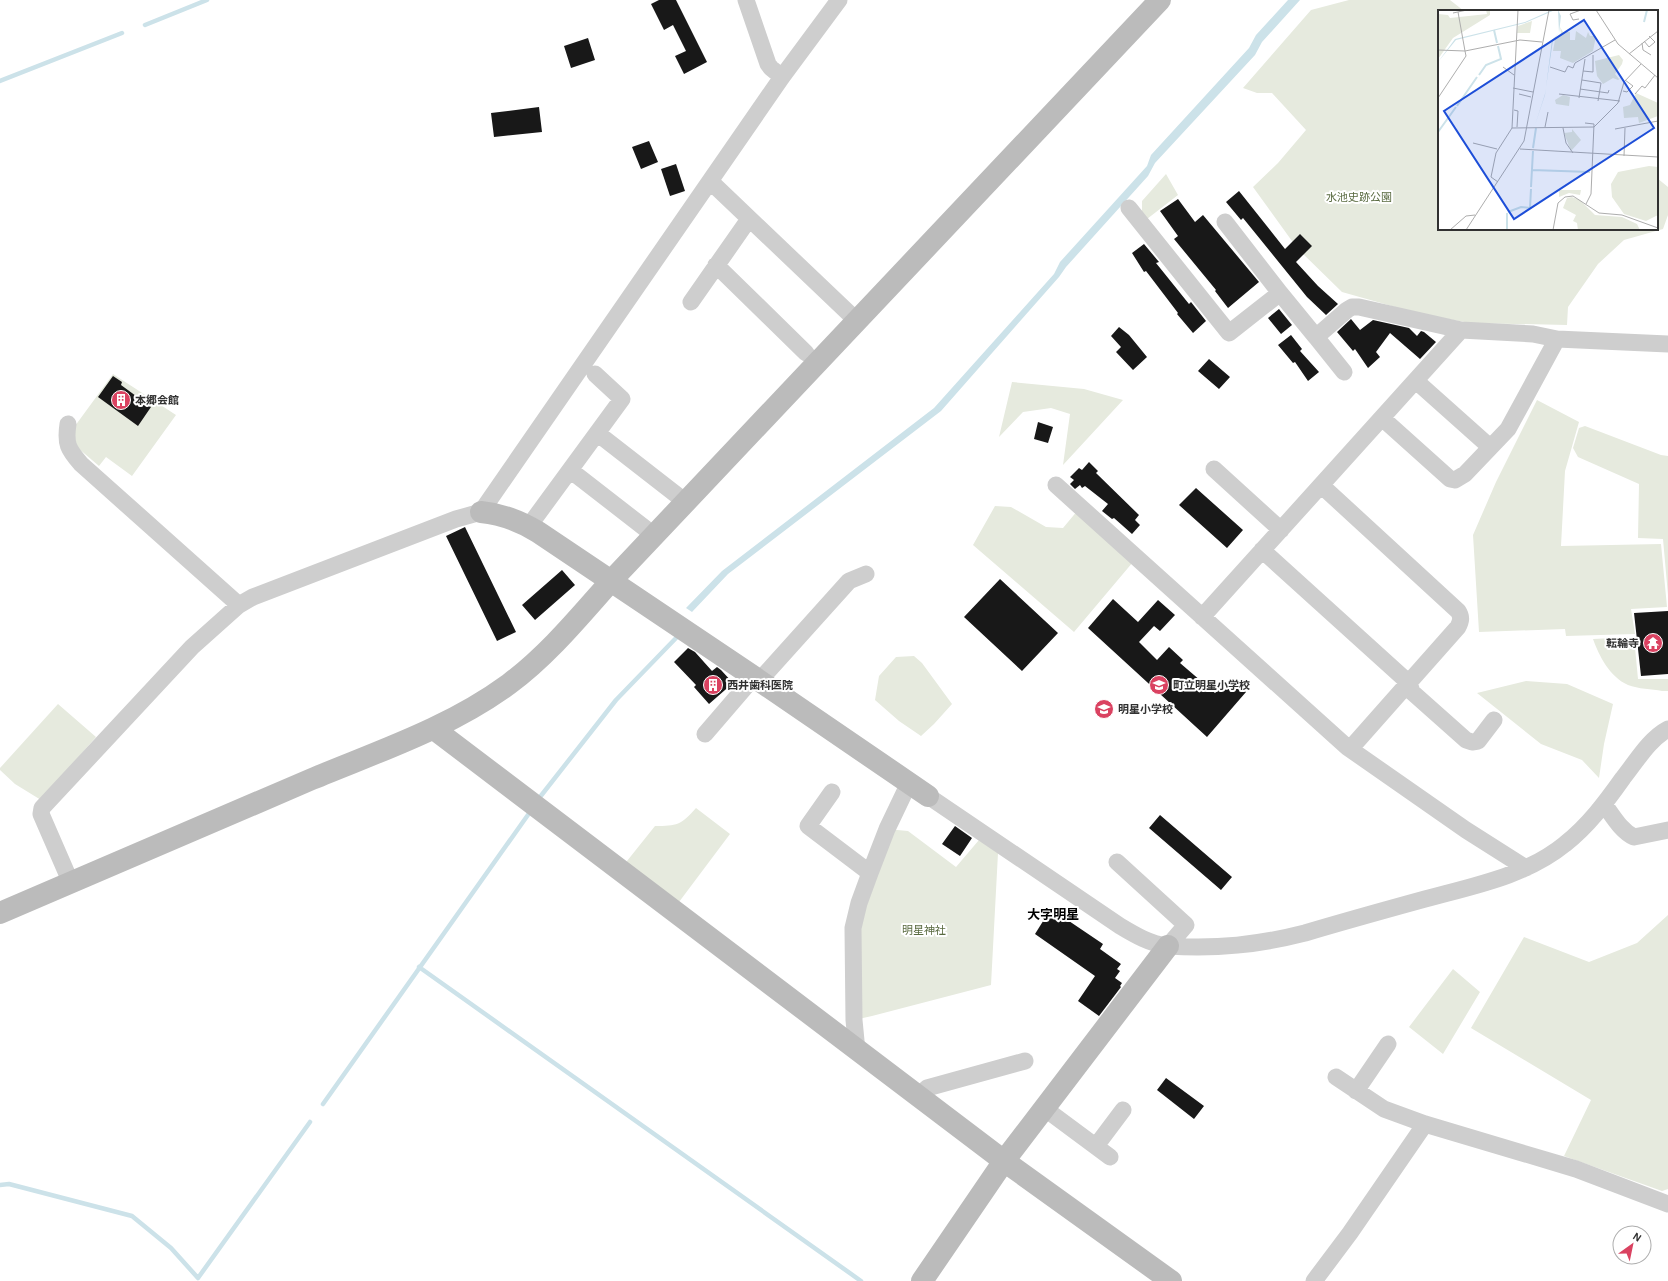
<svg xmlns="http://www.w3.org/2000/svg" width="1668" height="1281" font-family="'Alegreya Sans','Noto Sans JP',sans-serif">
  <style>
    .green { fill: #e6eade }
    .water { fill: #cce2e9 }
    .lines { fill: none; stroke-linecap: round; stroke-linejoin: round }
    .stream { stroke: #cce2e9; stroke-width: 4.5 }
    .building { fill: #181818 }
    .street { stroke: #cecece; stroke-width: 17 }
    .secondary { stroke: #bbb; stroke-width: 22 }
    .labels { text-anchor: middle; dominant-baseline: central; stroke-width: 4; stroke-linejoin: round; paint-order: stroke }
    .park-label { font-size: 11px; fill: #5a6b41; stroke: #fff }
    .poi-label { font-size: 11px; font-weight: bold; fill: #313131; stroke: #fff; text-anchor: start }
    .quarter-label { font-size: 13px; font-weight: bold; fill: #000; stroke: #fff }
    .inset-river { fill: none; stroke: #cce2e9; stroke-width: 2 }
    .inset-road { fill: none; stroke: #adadad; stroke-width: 1 }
    .view { fill: #1d4ed8; fill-opacity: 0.15; stroke: #1d4ed8; stroke-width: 2 }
    .inset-edge { fill: none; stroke: #313131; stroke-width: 2 }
  </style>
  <rect width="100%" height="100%" fill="#fff"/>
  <!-- green -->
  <path class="green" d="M1349 0H1450L1464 11H1439V229H1657V178L1668 187V215L1663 229 1624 240 1598 264 1568 307 1567 325 1470 323 1420 314 1342 292 1297 248 1253 187 1278 163 1306 130 1272 93H1257L1243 88 1311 10Z
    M1166 174 1178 195 1147 219 1142 213V201Z
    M113 374 176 415 132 476 106 457 99 466 78 448 74 441 75 426Z
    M1012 382 1084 389 1123 400 1063 465 1070 414 1051 408 1023 412 999 437Z
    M1537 400 1579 422 1565 471 1561 546 1661 544 1667 607 1631 609 1635 634 1566 636 1565 629 1479 632 1473 535 1496 482Z
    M1585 426 1661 455 1668 456V595L1663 539 1638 538 1639 484 1578 457 1573 448 1579 428Z
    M995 506 1011 507 1046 527 1063 528 1078 510 1133 562 1074 632 973 545Z
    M1634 637 1638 679H1668V691H1662C1652 689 1638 689 1628 685 1610 677 1599 656 1593 639Z
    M914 656 922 663 952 704 934 724 921 736 899 721 875 700 879 676 896 657Z
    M1526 681 1567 684 1613 704 1604 744 1599 778 1582 760 1541 744 1477 693Z
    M58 704 96 737 41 800 15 784 0 770V768Z
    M696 808 730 834 679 902 623 866 655 826C677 826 681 825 696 808Z
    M887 829 908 831 956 867 979 840 998 853 991 985 872 1016 854 1020 853 928Z
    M1668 915V1189L1662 1191 1564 1156 1591 1100 1471 1028 1524 937 1589 962 1637 943Z
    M1453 969 1480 992 1443 1054 1409 1027Z"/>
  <!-- water -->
  <path class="water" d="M1288 0H1300L1262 42 1255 55 1155 163 1148 176 1066 267 1059 277 941 411 728 574 692 612 686 608 722 571 934 408 1054 274 1060 262 1147 166 1151 155 1249 48 1256 35Z"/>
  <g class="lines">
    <!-- stream -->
    <path class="stream" d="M145 25 207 0
      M0 81 122 33
      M540 797 616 700 677 637
      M419 967 861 1281
      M323 1104 530 812
      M0 1185 9 1184 132 1216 171 1248 198 1278 310 1122"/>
  </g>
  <!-- building -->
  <path class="building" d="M659 0H676L707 62 684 74 675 56 686 51 673 25 664 30 651 4Z
    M588 38 595 60 571 68 564 46Z
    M539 107 542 132 494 137 491 113Z
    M649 141 658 162 641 169 632 147Z
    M676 164 685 191 670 196 661 169Z
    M1239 191 1285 249 1300 234 1312 246 1296 262 1318 286 1338 304 1326 315 1307 297 1243 218 1241 220 1226 202Z
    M1178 199 1195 222 1203 215 1259 282 1228 308 1215 291 1216 290 1174 239 1178 236 1160 211Z
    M1144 244 1159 262 1156 263 1189 304 1191 302 1206 321 1193 333 1177 314 1178 313 1146 271 1144 272 1132 253Z
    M1279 309 1292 325 1281 334 1268 318Z
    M1351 319 1360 330 1373 320 1409 328 1417 336 1421 331 1424 332 1436 342 1420 359 1390 333 1376 352 1380 357 1368 368 1355 349 1353 351 1337 332Z
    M1119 327 1129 335 1147 357 1133 370 1116 352 1121 347 1111 336Z
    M1291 335 1302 349 1300 351 1319 372 1308 381 1295 362 1293 363 1278 345Z
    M1209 359 1230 377 1219 389 1198 371Z
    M113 376 122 382 121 385 151 407 138 426 98 397Z
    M1038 422 1053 427 1048 443 1034 439Z
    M1089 462 1098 471 1096 473 1139 515 1135 520 1140 525 1132 534 1114 518 1112 519 1102 511 1108 504 1085 486 1082 488 1080 485 1075 489 1070 484 1074 480 1070 477 1079 468 1082 470Z
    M1196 488 1243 530 1227 548 1179 505Z
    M465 527 516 632 497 641 446 536Z
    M562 570 575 585 535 620 522 605Z
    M1000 579 1058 633 1022 671 964 617Z
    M1113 599 1138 622 1158 600 1175 615 1160 631 1154 626 1139 642 1157 660 1169 647 1183 660 1180 663 1215 693 1231 678 1246 692 1207 737 1088 628Z
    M1668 611V674L1641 676 1634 613Z
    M688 648 695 652 712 671 717 667 721 670 733 683 709 704 694 687 696 685 674 662Z
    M1160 815 1232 877 1221 890 1149 828Z
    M955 826 972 838 960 856 942 844Z
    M1050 910 1065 921 1066 919 1103 944 1100 949 1121 964 1117 969 1120 971 1115 978 1122 983 1120 986 1121 987 1099 1016 1078 1001 1095 976 1035 934Z
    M1166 1078 1204 1106 1194 1119 1157 1090Z"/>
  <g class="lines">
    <!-- street -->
    <path class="street" d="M746 0 768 64 771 68 782 77
      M710 181 857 321
      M1129 208 1229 333 1280 293 1316 337 1347 310 1352 307H1359L1461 330 1533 334 1557 339 1668 344
      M1225 222 1280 293
      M716 265 806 353
      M691 302 749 219
      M1316 337 1344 372
      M1416 381 1490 447
      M1382 418 1450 479 1455 480 1465 474 1508 429 1557 339
      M68 424C65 444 68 449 81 464L239 605
      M597 433 678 496
      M1214 469 1281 530
      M570 470 646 529
      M1056 485 1347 747 1466 830 1526 868
      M1322 486 1458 611C1462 617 1461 621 1458 627L1350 749
      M529 526 622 399 595 374
      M1262 550 1409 683 1412 692 1466 740 1472 742 1478 741 1494 720
      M1202 617 1461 330
      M759 681 849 581 866 574
      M705 734 754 677
      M832 792 808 826 870 873
      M928 796 1120 926C1135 935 1150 944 1168 946 1217 949 1258 945 1305 933 1345 921 1385 910 1425 899 1473 886 1526 876 1565 844 1588 826 1606 802 1623 778 1636 762 1649 739 1668 729
      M1604 804C1613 816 1621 831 1634 837L1668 830
      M1117 862 1186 925 1168 946
      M71 883 41 814 42 808 192 647 239 605 253 597 456 519 481 512 782 77 839 0
      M857 1051 854 1020 853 928 859 903 870 873 887 829 909 783
      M1336 1077 1384 1109 1425 1124 1576 1169 1668 1204
      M1356 1091 1388 1044
      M918 1096 927 1088 1025 1061
      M1044 1108 1110 1157
      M1096 1146 1123 1110
      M1314 1281 1350 1233 1425 1124"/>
    <!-- secondary -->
    <path class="secondary" d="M481 512C502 514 520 521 538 532L754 677 928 796
      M434 729 1004 1161 1171 1281
      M0 913C104 869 208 824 312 779 379 751 449 728 509 684 548 655 579 617 611 581L1160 0
      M922 1281 1004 1161 1168 946"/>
  </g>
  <!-- icons -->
  <defs>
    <g id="building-disc" transform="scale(1)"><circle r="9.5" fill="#da4261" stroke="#fff"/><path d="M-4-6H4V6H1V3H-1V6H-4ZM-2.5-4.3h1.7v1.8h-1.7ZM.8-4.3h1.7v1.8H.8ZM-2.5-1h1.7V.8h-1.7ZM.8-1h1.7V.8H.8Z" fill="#fff"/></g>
    <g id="temple-disc" transform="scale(1)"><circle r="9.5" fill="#da4261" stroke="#fff"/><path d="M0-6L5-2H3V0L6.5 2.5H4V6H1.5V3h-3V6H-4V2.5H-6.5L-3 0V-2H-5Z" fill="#fff"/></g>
    <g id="school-disc" transform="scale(1)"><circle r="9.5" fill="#da4261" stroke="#fff"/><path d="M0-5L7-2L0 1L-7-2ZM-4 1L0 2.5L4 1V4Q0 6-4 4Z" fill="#fff"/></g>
  </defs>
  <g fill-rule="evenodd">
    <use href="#building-disc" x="121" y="400"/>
    <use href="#temple-disc" x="1653" y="643"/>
    <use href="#building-disc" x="713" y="685"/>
    <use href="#school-disc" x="1159" y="685"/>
    <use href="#school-disc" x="1104" y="709"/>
  </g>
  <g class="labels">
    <!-- park labels -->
    <g class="park-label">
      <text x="1359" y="197">水池史跡公園</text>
      <text x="924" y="930">明星神社</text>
    </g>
    <!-- poi labels -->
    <g class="poi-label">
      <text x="135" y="400">本郷会館</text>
      <text x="1639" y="643" text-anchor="end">転輪寺</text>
      <text x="727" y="685">西井歯科医院</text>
      <text x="1173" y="685">町立明星小学校</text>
      <text x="1118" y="709">明星小学校</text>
    </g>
    <!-- quarter labels -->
    <g class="quarter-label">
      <text x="1053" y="915">大字明星</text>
    </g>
  </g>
  <!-- overview -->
  <g transform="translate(1438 10)">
    <rect width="220" height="220" fill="#fff"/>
    <path d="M48 0H52V5L15 28 0 49V4L10 5 12 8 49 4ZM94 11 92 23H79L80 16ZM122 17 125 22H132V30H137L138 21 148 28 150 22 152 26H158L155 41 135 53 122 48 123 41H115L117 30 123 23ZM181 45 185 50 184 54 177 64 181 69 189 64 180 70 175 68 165 74 159 66 157 51ZM198 83 220 93V106L201 113 200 107 186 108 185 97 192 95ZM125 85 132 87 131 96 118 94 117 90ZM134 119 143 130 133 141 126 123 134 122ZM211 156 220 157V205L208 211 186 204 174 187 173 174 180 162ZM121 180H143L142 185 131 183 121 187ZM134 187 142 190 157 205 184 207 199 214 202 220H140L139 213 135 211 138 205 125 198 129 188Z" fill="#e6eade"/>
    <path d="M114 0H117L87 13 18 30 0 52 17 29 87 12ZM120 0 123 6 121 23 115 30 107 84 97 115 107 85 114 30 121 23Z" fill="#cce2e9"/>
    <path class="inset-river" d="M206 12 209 0M56 20 59 33M41 65 48 55 63 49 60 36M19 96 39 67M0 122 18 97M95 138 98 118M94 160 152 162M93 177 95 141M70 202 83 197 92 198 93 179M69 203V220"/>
    <path class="inset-road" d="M158 0 180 34 220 68M20 2 27 41 82 30 104 32M15 3 29 0M141 9 135 10 132 4 143 0M206 31 211 37 217 32 211 26M204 33 205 40 213 45M0 40 27 41 28 46 0 88M191 44 220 21M65 57 76 65M112 57 127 62 130 56 135 58 137 53 177 30M145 61 155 62V45M144 70 163 73 160 91M75 78 95 82M142 79 170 83 171 80M185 81 189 82 195 76 187 70M81 84 93 87M121 84 182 91M197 84 204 76 207 78 217 65M141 88 147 49M76 100 80 101 79 117M147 113 156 114 153 184 148 194M107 117 110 102M74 118 80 0M125 118 128 133 135 143M177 119 220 111M35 133 59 139M82 139 220 147M186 146 187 118M60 172 53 167 58 143 74 118 156 117 180 93 186 72 203 54M12 220 28 206 37 205M28 220 86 131 111 0M115 220 120 193 127 187 135 186 161 203 184 205 220 218"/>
    <path class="view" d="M146 10 216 118 76 209 6 101Z"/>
    <rect width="220" height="220" class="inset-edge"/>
  </g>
  <!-- north arrow -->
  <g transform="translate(1632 1245) rotate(33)"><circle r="19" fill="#ffffff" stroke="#adadad"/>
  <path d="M0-3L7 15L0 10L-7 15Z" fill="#da4261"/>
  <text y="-6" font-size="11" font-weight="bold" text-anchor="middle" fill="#313131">N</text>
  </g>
</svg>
